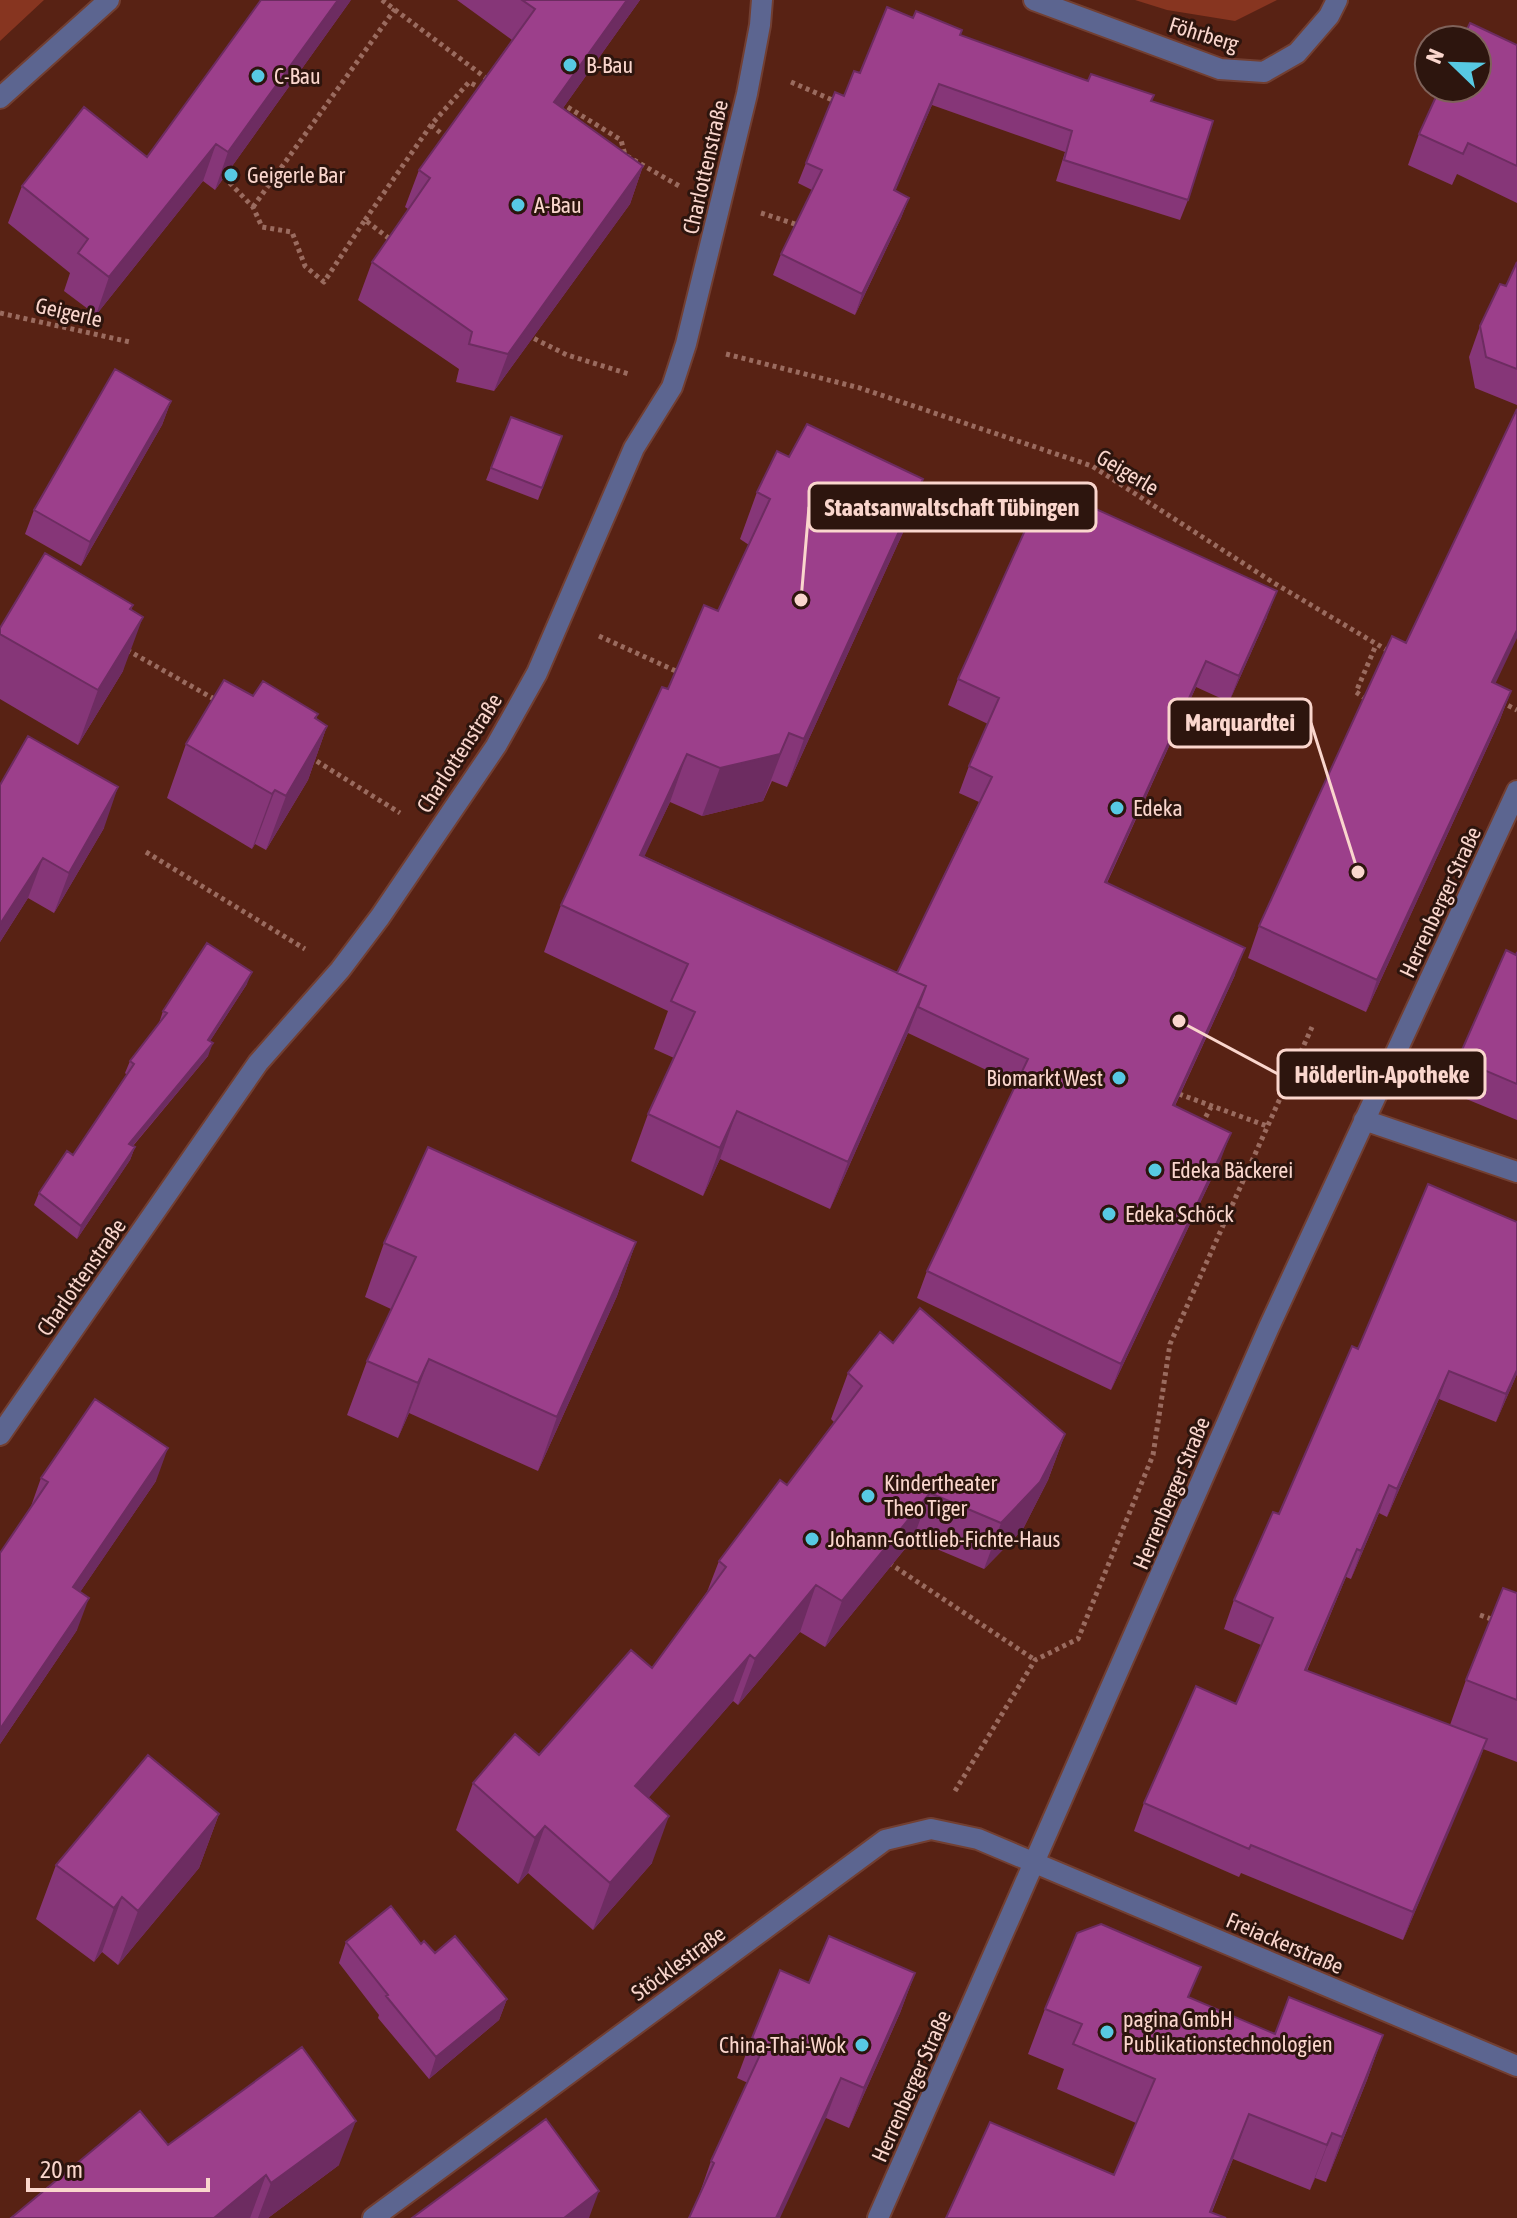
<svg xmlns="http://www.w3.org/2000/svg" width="1517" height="2218" font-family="'Asap Condensed',sans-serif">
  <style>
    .green { fill: #873520 }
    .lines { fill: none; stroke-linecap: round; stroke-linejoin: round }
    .minor-casing { stroke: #723f32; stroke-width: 24 }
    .path { stroke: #9a6b5f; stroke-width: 5; stroke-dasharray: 4 4; stroke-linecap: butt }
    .minor { stroke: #5c6590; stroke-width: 20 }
    .wall { fill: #863678 }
    .shaded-wall { fill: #6d2c61 }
    .building { fill: #9c3f8b; stroke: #6d2c61; stroke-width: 2 }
    .poi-dot { fill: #57c9e3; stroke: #2d150e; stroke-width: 3 }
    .labels { text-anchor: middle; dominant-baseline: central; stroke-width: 6; stroke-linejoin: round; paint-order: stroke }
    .street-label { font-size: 22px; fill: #fad6cd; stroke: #2d150e }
    .poi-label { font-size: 22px; fill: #fad6cd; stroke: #2d150e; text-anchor: start }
    .leader { fill: none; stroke: #fad6cd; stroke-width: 3 }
    .callout-dot { fill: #fad6cd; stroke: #2d150e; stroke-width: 3 }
    .callout { fill: #2d150e; stroke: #fad6cd; stroke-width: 3 }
    .callout-label { font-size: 24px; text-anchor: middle; font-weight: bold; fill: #fad6cd }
  </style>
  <rect width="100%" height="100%" fill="#582214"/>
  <!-- green -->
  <path class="green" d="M0 0H44L0 41Z
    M1135 0H1277L1235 21 1167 10Z"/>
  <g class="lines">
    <!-- minor casing -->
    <g class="minor-casing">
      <path id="minor" d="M1034 0 1220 69 1264 72 1297 53 1329 16 1337 0
        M0 98 109 0
        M1364 1120 1517 1172
        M0 1435 258 1063 340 970 380 917 496 746 537 673 634 448 672 387 686 344 747 94 760 25 762 0
        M373 2218 885 1840 931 1829 978 1839 1517 2066
        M878 2218 1269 1327 1517 791"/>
    </g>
    <!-- path -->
    <path class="path" d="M382 0 490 81
      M791 82 837 102
      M561 103 621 140 625 155 681 187
      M431 125 449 140
      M224 177 253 207 262 227 292 232 305 266 324 282 365 220 391 240
      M253 207 395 9
      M761 213 801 226
      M365 220 431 125 469 82 484 90
      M0 313 130 342
      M527 335 567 355 629 374
      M726 354 860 388 1092 466 1274 583 1390 652
      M599 636 678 672
      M127 650 216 700
      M1366 699 1356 692 1376 645
      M1501 702 1517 710
      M310 757 400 813
      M146 852 305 949
      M1179 1094 1267 1126
      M1202 1124 1211 1107
      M889 1563 1035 1660
      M1480 1615 1494 1620
      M955 1791 1035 1660 1078 1639 1153 1455 1170 1344 1312 1027"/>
    <!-- minor -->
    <use href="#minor" class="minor"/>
  </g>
  <!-- wall -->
  <path class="wall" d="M351 0 215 190 203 181 96 315 64 291 70 273 8 223 22 186 147 157Z
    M457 0H640L563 108 643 166 630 204 494 391 456 382 459 369 358 300 372 262 408 209 405 207 419 170 512 40Z
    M913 18 1088 81 1151 101 1188 200 1180 220 1056 181 1065 152 932 105 895 191 909 198 901 218 855 315 773 275 781 254 812 190 798 183 806 163 844 96 860 73Z
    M1517 45V203L1457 174 1452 185 1408 165 1419 134Z
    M1517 262V405L1475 388 1469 357 1480 326 1506 286Z
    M171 401 162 425 81 566 25 534 34 510Z
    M511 417 562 436 538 500 486 480Z
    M789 457 923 479 906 526 787 787 772 781 763 801 702 816 670 802 644 856 897 973 979 802 959 793 969 766 988 724 948 705 958 679 1267 617 1229 702 1196 687 1107 883 1235 975 1175 1106 1221 1159 1111 1390 917 1298 927 1271 1016 1084 908 1033 830 1209 720 1159 703 1196 631 1161 648 1114 674 1058 654 1049 668 1011 544 952 561 905 668 689 718 611 749 545 740 539 757 492Z
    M133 605 131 610 123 671 78 745 0 699V628Z
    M1406 643 1511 691 1499 722 1366 1012 1248 958 1259 926Z
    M253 696 318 714 316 719 327 726 308 780 266 850 255 844 252 849 167 798 186 744Z
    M0 785 104 828 54 913 28 898 0 942Z
    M1517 952V1120L1447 1091 1458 1059Z
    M247 984 210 1041 208 1056 133 1146 135 1147 130 1160 77 1239 34 1205 39 1193 73 1155 127 1075 125 1073 130 1061 159 1023 163 1011Z
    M636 1242 617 1296 538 1471 409 1413 398 1438 347 1415 367 1361 391 1309 365 1297 384 1243Z
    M893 1343 1065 1434 1048 1480 1023 1529 984 1569 913 1539 825 1647 800 1632 738 1705 733 1701 648 1798 652 1863 593 1930 528 1873 518 1884 456 1830 473 1783 539 1755 652 1668 707 1592 719 1561 787 1485 834 1422 831 1419 848 1373Z
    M1358 1349 1517 1374 1496 1422 1439 1399 1387 1517 1379 1513 1351 1579 1346 1577 1307 1671 1450 1725 1466 1680 1517 1593V1762L1483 1749 1403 1940 1241 1873 1239 1877 1134 1831 1144 1803 1236 1704 1261 1645 1224 1629 1234 1600 1279 1514Z
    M41 1478 156 1481 80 1592 77 1630 0 1744V1553L30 1509Z
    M219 1814 199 1868 118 1965 102 1952 94 1962 36 1919 56 1865Z
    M346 1942 421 1944 507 1999 499 2020 429 2079 378 2018 379 2015 339 1963Z
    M915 1973 900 2013 849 2128 826 2118 697 2201 711 2161 748 2083 737 2078 752 2038 809 1983Z
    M1190 1998 1275 2034 1383 2035 1367 2080 1326 2182 1315 2178 1310 2190 1233 2159 1212 2212 1114 2175 1136 2123 1057 2089 1064 2069 1028 2054 1045 2009Z
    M168 2145 339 2165 268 2218H11Z"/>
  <!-- shaded-wall -->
  <path class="shaded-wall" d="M338 0H351L215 190 228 152Z
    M627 0H640L541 139 554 102Z
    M939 84 932 105 887 211 894 190Z
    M216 144 203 181 96 315 109 277Z
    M643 166 630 204 494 391 508 354Z
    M909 198 901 218 855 315 862 294Z
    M171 401 162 425 81 566 90 542Z
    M923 479 906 526 787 787 804 739Z
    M1277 591 1267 617 1229 702 1239 676Z
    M143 617 123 671 78 745 98 690Z
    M1517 630V638L1481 714 1492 682Z
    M1206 661 1196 687 1095 908 1105 882Z
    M1511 691 1499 722 1366 1012 1377 980Z
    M327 726 308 780 266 850 286 796Z
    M789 733 763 801 702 816 720 768Z
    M687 754 670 802 623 902 640 855Z
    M118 787 104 828 54 913 69 873Z
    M275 790 255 844 252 849 272 794Z
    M43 858 28 898 0 942V924Z
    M1245 948 1235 975 1163 1131 1173 1105Z
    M252 972 247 984 203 1052 208 1040Z
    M926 986 908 1033 830 1209 848 1162Z
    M213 1043 208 1056 124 1156 129 1144Z
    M737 1111 720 1159 703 1196 720 1148Z
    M1231 1133 1221 1159 1111 1390 1121 1364Z
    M135 1147 130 1160 77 1239 81 1226Z
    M636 1242 617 1296 538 1471 557 1417Z
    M429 1359 409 1413 398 1438 418 1383Z
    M1517 1370V1374L1496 1422 1506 1394Z
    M1449 1371 1439 1399 1387 1517 1397 1489Z
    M1065 1434 1048 1480 1023 1529 984 1569 1001 1523Z
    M168 1448 156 1481 61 1620 73 1587Z
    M1389 1485 1379 1513 1351 1579 1361 1551Z
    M930 1493 913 1539 825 1647 842 1601Z
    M1357 1549 1346 1577 1295 1698 1305 1670Z
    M816 1585 800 1632 738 1705 755 1659Z
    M89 1598 77 1630 0 1744V1729Z
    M750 1655 733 1701 618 1833 635 1786Z
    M1487 1739 1477 1767 1403 1940 1413 1912Z
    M219 1814 199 1868 118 1965 138 1911Z
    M669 1816 652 1863 593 1930 610 1883Z
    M545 1826 528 1873 518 1884 535 1838Z
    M122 1897 102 1952 94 1962 114 1908Z
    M915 1973 900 2013 849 2128 864 2088Z
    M507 1999 499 2020 429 2079 436 2057Z
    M1383 2035 1367 2080 1326 2182 1342 2137Z
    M841 2078 826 2118 780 2218H776Z
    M1249 2114 1233 2159 1209 2218H1208Z
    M356 2121 339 2165 268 2218H258L271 2183Z
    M1332 2133 1315 2178 1310 2190 1327 2145Z
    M266 2175 250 2218H214Z
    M599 2191 589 2218H564Z"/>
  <!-- building -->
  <path class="building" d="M261 0H338L228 152 216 144 109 277 78 253 88 239 22 186 84 107 147 157Z
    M522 0H627L554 102 643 166 508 354 469 344 472 332 372 262 430 178 419 170 535 9Z
    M887 7 913 18 916 11 962 30 960 35 1088 81 1091 74 1154 95 1151 101 1213 121 1188 200 1064 160 1072 131 939 84 894 190 909 198 862 294 781 254 822 170 806 163 835 92 844 96 854 71 860 73Z
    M1470 23 1517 45V166L1468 143 1463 154 1419 134 1440 88H1477V40H1462Z
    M1517 262V369L1486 357 1480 326 1500 284 1506 286Z
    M115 369 171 401 90 542 34 510Z
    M1517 409V630L1492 682 1511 691 1377 980 1259 926 1392 636 1406 643Z
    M511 417 562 436 542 488 491 468Z
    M807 424 923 479 804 739 789 733 780 754 720 768 687 754 640 855 926 986 848 1162 737 1111 720 1148 648 1114 695 1012 671 1001 688 964 561 905 662 687 668 689 704 605 718 611 770 499 757 492 777 451 789 457Z
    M1045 486 1277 591 1239 676 1206 661 1105 882 1245 948 1173 1105 1231 1133 1121 1364 927 1271 1028 1059 918 1007 926 986 897 973 992 777 969 766 999 698 958 679Z
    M45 553 133 605 130 609 143 617 98 690 0 634V628Z
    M224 680 253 696 263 681 318 714 315 718 327 726 286 796 275 790 272 794 186 744Z
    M28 736 118 787 69 873 43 858 0 924V785Z
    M207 943 252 972 208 1040 213 1043 129 1144 135 1147 81 1226 39 1193 67 1151 73 1155 134 1064 130 1061 167 1013 163 1011Z
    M1506 950 1516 955 1517 952V1084L1458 1059Z
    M428 1147 636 1242 557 1417 429 1359 418 1383 367 1361 416 1257 384 1243Z
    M1428 1184 1517 1222V1370L1506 1394 1449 1371 1397 1489 1389 1485 1361 1551 1357 1549 1305 1670 1487 1739 1413 1912 1251 1845 1249 1849 1144 1803 1196 1686 1236 1704 1273 1618 1234 1600 1273 1512 1279 1514 1352 1346 1358 1349Z
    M920 1308 1065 1434 1040 1482 1001 1523 930 1493 842 1601 816 1585 755 1659 750 1655 635 1786 669 1816 610 1883 545 1826 535 1838 473 1783 515 1734 539 1755 631 1650 652 1668 726 1567 719 1561 780 1480 787 1485 862 1386 848 1373 880 1332 893 1343Z
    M95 1399 168 1448 73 1587 89 1598 0 1729V1553L48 1482 41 1478Z
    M1503 1588 1517 1593V1700L1466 1680Z
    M148 1755 219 1814 138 1911 122 1897 114 1908 56 1865Z
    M391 1906 421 1944 424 1941 435 1953 455 1936 507 1999 436 2057 386 1996 388 1995 346 1942Z
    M1101 1924 1201 1967 1188 1997 1275 2034 1289 1997 1383 2035 1342 2137 1332 2133 1327 2145 1249 2114 1210 2212 1226 2218H946L990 2122 1114 2175 1155 2079 1073 2044 1082 2024 1045 2009 1077 1933Z
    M829 1936 915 1973 864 2088 841 2078 776 2218H689L714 2163 711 2161 765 2044 752 2038 780 1970 809 1983Z
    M302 2047 356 2121 271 2183 266 2175 214 2218H11L140 2111 168 2145Z
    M546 2119 599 2191 564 2218H412Z"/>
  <!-- markers -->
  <g class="poi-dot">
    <circle cx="570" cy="65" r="8"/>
    <circle cx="258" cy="76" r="8"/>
    <circle cx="231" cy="175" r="8"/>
    <circle cx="518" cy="205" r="8"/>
    <circle cx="1117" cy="808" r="8"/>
    <circle cx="1119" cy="1078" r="8"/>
    <circle cx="1155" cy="1170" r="8"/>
    <circle cx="1109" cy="1214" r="8"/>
    <circle cx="868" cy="1496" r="8"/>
    <circle cx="812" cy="1539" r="8"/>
    <circle cx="1107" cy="2032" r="8"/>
    <circle cx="862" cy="2045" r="8"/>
  </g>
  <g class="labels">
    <!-- street labels -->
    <g class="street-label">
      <text transform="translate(1204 34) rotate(17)">Föhrberg</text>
      <text transform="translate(705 167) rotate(-77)">Charlottenstraße</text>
      <text transform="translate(69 312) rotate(13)">Geigerle</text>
      <text transform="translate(1128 472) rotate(31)">Geigerle</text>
      <text transform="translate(459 753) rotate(-57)">Charlottenstraße</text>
      <text transform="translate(1440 902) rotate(-65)">Herrenberger Straße</text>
      <text transform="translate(81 1277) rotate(-55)">Charlottenstraße</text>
      <text transform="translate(1171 1493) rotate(-67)">Herrenberger Straße</text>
      <text transform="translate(1285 1943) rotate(23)">Freiackerstraße</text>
      <text transform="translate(678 1963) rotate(-36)">Stöcklestraße</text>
      <text transform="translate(911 2086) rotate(-66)">Herrenberger Straße</text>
    </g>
    <!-- poi labels -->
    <g class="poi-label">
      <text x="586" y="65">B-Bau</text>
      <text x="274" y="76">C-Bau</text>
      <text x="247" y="175">Geigerle Bar</text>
      <text x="534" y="205">A-Bau</text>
      <text x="1133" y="808">Edeka</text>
      <text x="1103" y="1078" text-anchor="end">Biomarkt West</text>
      <text x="1171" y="1170">Edeka Bäckerei</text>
      <text x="1125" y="1214">Edeka Schöck</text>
      <text x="884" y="1483">Kindertheater<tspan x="884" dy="25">Theo Tiger</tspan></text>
      <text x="828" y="1539">Johann-Gottlieb-Fichte-Haus</text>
      <text x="1123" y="2019">pagina GmbH<tspan x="1123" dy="25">Publikationstechnologien</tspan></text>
      <text x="846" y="2045" text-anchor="end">China-Thai-Wok</text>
    </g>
  </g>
  <!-- callouts -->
  <path class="leader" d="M801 600L809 507M1358 872L1311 723M1179 1021L1278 1074"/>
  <g class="callout-dot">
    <circle cx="801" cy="600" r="8"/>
    <circle cx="1358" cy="872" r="8"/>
    <circle cx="1179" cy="1021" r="8"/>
  </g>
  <g class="callout">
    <rect x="809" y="483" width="287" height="48" rx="8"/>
    <rect x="1169" y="699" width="142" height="48" rx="8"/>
    <rect x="1278" y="1050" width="207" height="48" rx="8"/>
  </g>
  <g class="callout-label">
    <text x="952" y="516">Staatsanwaltschaft Tübingen</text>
    <text x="1240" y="731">Marquardtei</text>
    <text x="1382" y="1083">Hölderlin-Apotheke</text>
  </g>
  <!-- north arrow -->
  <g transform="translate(1453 64) rotate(293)"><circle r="38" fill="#2d150e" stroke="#7f625a" stroke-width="2"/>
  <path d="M0-6L14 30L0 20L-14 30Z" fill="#57c9e3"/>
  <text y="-12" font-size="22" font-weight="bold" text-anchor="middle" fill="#fad6cd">N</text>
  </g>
  <!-- scale -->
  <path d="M28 2178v12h180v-12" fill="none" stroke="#fad6cd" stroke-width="4"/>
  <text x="40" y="2178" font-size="24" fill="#fad6cd" stroke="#2d150e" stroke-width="6" paint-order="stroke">20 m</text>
</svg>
